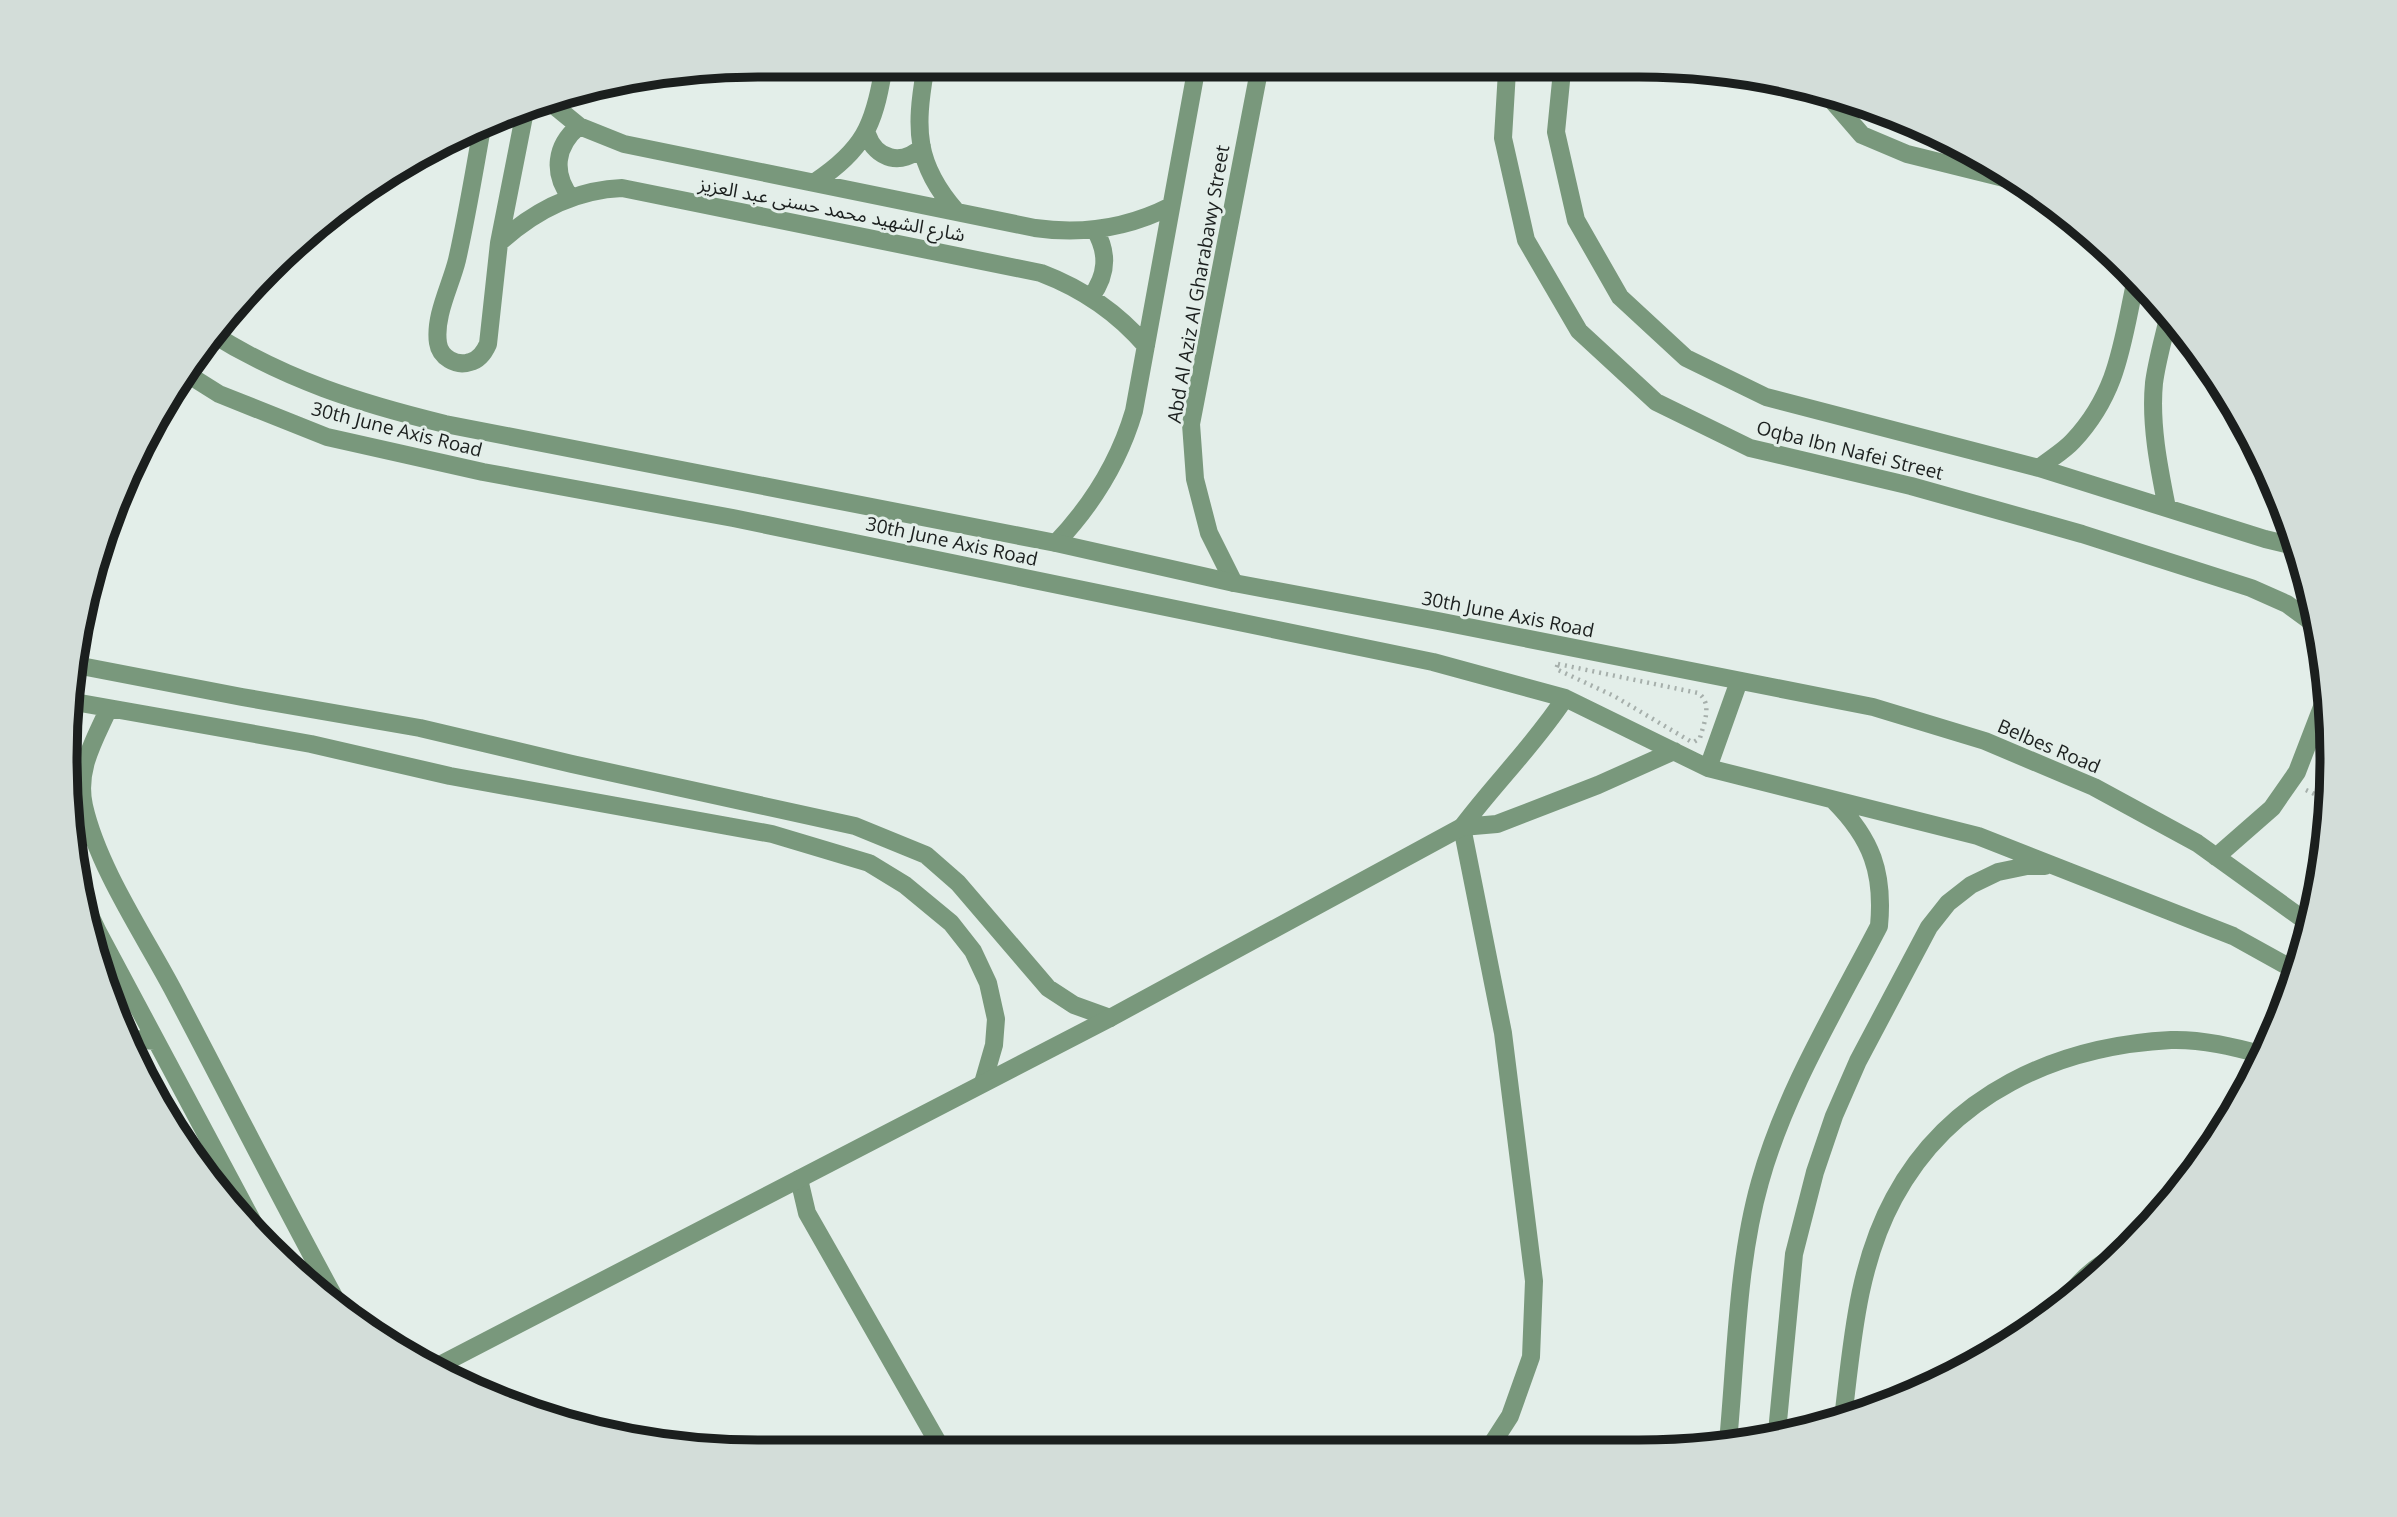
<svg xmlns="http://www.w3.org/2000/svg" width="2397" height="1517" font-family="'Open Sans','Noto Sans Arabic',sans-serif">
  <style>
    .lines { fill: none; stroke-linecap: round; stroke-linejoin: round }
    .path { stroke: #a6afab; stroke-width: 4.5; stroke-dasharray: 2 5; stroke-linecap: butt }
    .minor { stroke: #79987c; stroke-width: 18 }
    .tertiary { stroke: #79987c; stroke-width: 18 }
    .labels { text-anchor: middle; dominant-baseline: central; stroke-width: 6; stroke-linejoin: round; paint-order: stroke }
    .street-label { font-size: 19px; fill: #1b1f1e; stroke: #e3eee9 }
    .rim { fill: none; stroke: #1b1f1e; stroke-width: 9 }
  </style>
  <rect width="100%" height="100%" fill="#e3eee9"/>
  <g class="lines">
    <!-- path -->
    <path class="path" d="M1558 664 1698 693C1713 703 1704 723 1700 738L1694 742 1690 741 1614 696 1556 669Z
      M2306 790 2331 802"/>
    <!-- minor -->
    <path class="minor" d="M925 71C915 129 915 164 956 211
      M1507 71 1503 138 1526 240 1579 331 1656 402 1750 448 1911 486 2082 534 2251 588 2287 604 2317 626
      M1562 71 1556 132 1576 220 1620 297 1686 358 1766 397 2039 468 2265 539 2298 547
      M1830 98 1862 135 1907 154 2012 180
      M546 99 579 126 624 144 1035 228C1084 235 1128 228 1171 206
      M1901 117 1908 120
      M482 128C474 172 467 216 457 260 451 285 434 316 438 343 440 357 456 367 470 362 479 360 484 353 488 344L499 243 526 106
      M867 134C876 160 902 166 922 147
      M815 182C863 150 874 126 883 71
      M571 198C552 173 555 146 579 126
      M499 243C534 211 575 190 622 188L1041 273C1083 289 1117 312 1146 346
      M1091 297C1107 275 1109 254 1095 230
      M2039 468C2050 459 2064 451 2073 441 2119 392 2122 342 2136 279
      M2167 508C2159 468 2150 424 2154 383 2157 360 2164 337 2169 314
      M1056 543C1093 504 1119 462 1134 411L1196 71
      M1234 583 1209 533 1195 479 1191 424 1259 71
      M76 665 242 697 420 728 572 764 855 826 926 855 958 883 1048 988 1074 1005 1110 1018
      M69 701 311 744 450 776 772 834 869 863 905 885 951 923 973 951 988 983 996 1019 994 1045 983 1083
      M108 710C94 741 76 770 84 806 98 867 142 932 172 988 229 1096 284 1206 343 1313
      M1462 827 1503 1033 1534 1281 1531 1357 1510 1416 1488 1450
      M79 892 98 932 262 1239
      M125 1038 155 1041
      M799 1179 807 1213 941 1448
      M2061 1305C2077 1284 2095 1264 2120 1254
      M1843 1419C1852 1344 1857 1266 1894 1198 1950 1094 2057 1046 2171 1040 2202 1039 2234 1047 2264 1055"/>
    <!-- tertiary -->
    <path class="tertiary" d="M211 333C286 380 359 403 445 424L1056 543 1234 583 1438 621 1873 707 1985 741 2094 787 2197 843 2311 925
      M184 372 219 394 327 437 483 472 733 518 1433 662 1565 698 1708 768 1978 836 2233 936 2296 971
      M1708 768 1739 681
      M1462 827C1495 783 1534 745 1565 698
      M2216 857 2272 808 2297 772 2327 694
      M2317 888 2320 868
      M436 1367 1110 1018 1462 827 1497 824 1598 785 1674 751
      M1777 1432 1794 1254 1815 1172 1834 1116 1858 1061 1929 927 1948 903 1971 885 1998 872 2027 866H2045
      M1728 1442C1736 1358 1737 1263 1760 1182 1785 1092 1836 1009 1879 926 1884 873 1872 839 1834 801"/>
  </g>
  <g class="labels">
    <!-- street labels -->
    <g class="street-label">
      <text transform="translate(832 209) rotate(11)">شارع الشهيد محمد حسنى عبد العزيز</text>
      <text transform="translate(1198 284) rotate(-80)">Abd Al Aziz Al Gharabawy Street</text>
      <text transform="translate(397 429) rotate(14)">30th June Axis Road</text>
      <text transform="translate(1850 450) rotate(14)">Oqba Ibn Nafei Street</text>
      <text transform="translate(952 541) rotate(12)">30th June Axis Road</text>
      <text transform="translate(1508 614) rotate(11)">30th June Axis Road</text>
      <text transform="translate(2049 746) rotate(23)">Belbes Road</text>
    </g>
  </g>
  <!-- crop -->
  <path d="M0 0H2397V1517H0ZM758 77H1639A681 681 0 0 1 2320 758V759A681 681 0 0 1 1639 1440H758A681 681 0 0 1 77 759V758A681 681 0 0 1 758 77Z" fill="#d3ddd9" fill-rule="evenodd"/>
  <path class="rim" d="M758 77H1639A681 681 0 0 1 2320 758V759A681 681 0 0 1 1639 1440H758A681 681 0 0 1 77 759V758A681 681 0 0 1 758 77Z"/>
</svg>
